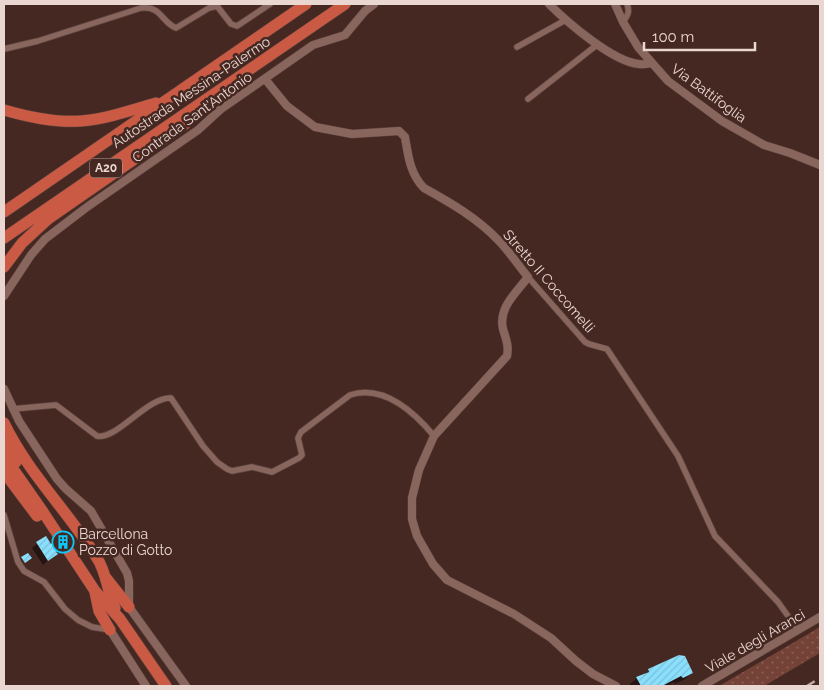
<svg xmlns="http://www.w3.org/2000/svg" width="824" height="690" font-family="Raleway,sans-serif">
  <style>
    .grass { fill: url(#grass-dots) }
    .shadow { fill: #0007 }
    .building { fill: url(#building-hatch) }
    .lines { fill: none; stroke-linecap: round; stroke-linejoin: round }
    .minor-casing { stroke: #5d443e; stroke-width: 7 }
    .tertiary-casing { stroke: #5d443e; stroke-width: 9 }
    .motorway-casing { stroke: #5d443e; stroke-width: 12 }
    .minor { stroke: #88665e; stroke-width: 5.5 }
    .tertiary { stroke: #88665e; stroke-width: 8 }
    .motorway { stroke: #ca5a44; stroke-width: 11 }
    .rail { stroke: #c3ada8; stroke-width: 2.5; stroke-dasharray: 9 9; stroke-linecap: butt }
    .labels { text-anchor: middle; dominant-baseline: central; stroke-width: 5; stroke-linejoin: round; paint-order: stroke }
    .shield { fill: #462822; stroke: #baa29d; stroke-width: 1 }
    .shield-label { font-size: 12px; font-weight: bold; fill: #ebd7d2 }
    .street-label { font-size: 14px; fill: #ebd7d2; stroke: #462822 }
    .poi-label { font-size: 14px; fill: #ebd7d2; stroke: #462822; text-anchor: start }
  </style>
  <defs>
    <pattern id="grass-dots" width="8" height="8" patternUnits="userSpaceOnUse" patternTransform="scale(1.25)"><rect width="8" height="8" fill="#754237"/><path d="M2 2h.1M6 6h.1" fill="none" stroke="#895d53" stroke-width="1.8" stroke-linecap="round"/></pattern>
    <pattern id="building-hatch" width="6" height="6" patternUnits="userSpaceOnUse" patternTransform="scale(1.25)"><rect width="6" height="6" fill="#8adffd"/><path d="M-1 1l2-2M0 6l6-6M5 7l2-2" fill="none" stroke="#7cbfd7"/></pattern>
  </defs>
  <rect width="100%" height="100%" fill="#462822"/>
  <!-- grass -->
  <path class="grass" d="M820 627V653L764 686H719Z"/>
  <!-- shadow -->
  <path class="shadow" d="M45 537 56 554 43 565 32 548Z
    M649 670 691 673 685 679 675 684 674 682 667 686H631L630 684 637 678 644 675Z"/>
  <!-- building -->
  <path class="building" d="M69 532 74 540 56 552 58 554 48 561 36 542 46 536 51 544Z
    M28 553 32 558 25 563 21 557Z
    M679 655 685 656 693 673 683 678 681 676 662 686H641L636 677 649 672 648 669Z"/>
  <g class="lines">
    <!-- minor casing -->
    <g class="minor-casing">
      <path id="minor" d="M623 22C628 15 630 12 627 4
        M517 47 562 22 565 19
        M4 49 38 41 141 8C162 6 161 22 176 28L209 8 217 6 231 24 237 26 270 4
        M528 99 598 44
        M528 277 585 342 589 344 607 349 678 456 715 536 778 602 798 630
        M12 409 56 405 97 436C117 440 147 397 171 398L203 446 217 462 227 469 232 471 252 467 272 472 299 458 302 455 298 438 301 432 350 395C384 384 414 412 434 436
        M4 515 18 562 24 571 44 582 65 609 78 620 92 627 110 630"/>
    </g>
    <!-- tertiary casing -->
    <g class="tertiary-casing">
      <path id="tertiary" d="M549 4C567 22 613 62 639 64 643 65 647 64 651 63
        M615 4 623 22 638 47 668 81 722 121 764 145 790 153 820 165
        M265 79 287 106 315 127 352 134 399 131 405 137C408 155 410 174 424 188 451 203 477 218 498 240 509 251 518 265 528 277 516 293 498 308 503 329 506 339 509 346 507 356L434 436 419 470 412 498V519L417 536 433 564 447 580 514 614 551 638 576 661 593 674 616 686
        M4 296 31 255 45 239 87 207 198 130 221 109 313 45 345 35 365 11 374 4
        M4 389 19 421 57 479 66 489 91 511 127 573 129 581V607L186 686
        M110 630 146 686
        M702 686 820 617"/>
    </g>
    <!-- motorway casing -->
    <g class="motorway-casing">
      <path id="motorway" d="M4 110C28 117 55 123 81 121 106 119 132 110 156 103
        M4 212 306 4
        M4 238 345 4
        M4 267 22 243 48 219 185 124 196 112
        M4 423C28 473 68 511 97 558 107 573 107 592 115 608
        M4 443 16 462
        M4 456 43 512 95 591 120 619 166 686
        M4 472 37 516
        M106 578 129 607
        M95 592 99 611 110 630"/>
    </g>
    <!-- minor -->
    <use href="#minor" class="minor"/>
    <!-- tertiary -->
    <use href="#tertiary" class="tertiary"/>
    <!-- motorway -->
    <use href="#motorway" class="motorway"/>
    <!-- rail -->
    <path class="rail" d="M807 686 820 678"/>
  </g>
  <!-- icons -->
  <defs>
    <g id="building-ring" transform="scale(1.125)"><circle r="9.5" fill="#462822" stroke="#0acafa" stroke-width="1.5"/><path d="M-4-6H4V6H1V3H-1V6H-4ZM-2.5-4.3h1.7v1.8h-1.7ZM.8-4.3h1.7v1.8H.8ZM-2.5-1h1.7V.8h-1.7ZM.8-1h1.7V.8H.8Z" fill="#0acafa"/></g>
  </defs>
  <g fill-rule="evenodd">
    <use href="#building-ring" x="63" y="542"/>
  </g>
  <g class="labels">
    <!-- shield labels -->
    <rect class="shield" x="90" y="158.5" width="32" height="19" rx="4"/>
    <g class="shield-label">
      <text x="106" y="168">A20</text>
    </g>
    <!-- street labels -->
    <g class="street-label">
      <text transform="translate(191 92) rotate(-34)">Autostrada Messina-Palermo</text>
      <text transform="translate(709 93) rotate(36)">Via Battifoglia</text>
      <text transform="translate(192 117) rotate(-36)">Contrada Sant'Antonio</text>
      <text transform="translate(549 281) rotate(49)">Stretto II Coccomelli</text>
      <text transform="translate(755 641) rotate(-30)">Viale degli Aranci</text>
    </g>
    <!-- poi labels -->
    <g class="poi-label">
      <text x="79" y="534">Barcellona<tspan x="79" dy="16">Pozzo di Gotto</tspan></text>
    </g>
  </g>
  <!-- border -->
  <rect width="824" height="690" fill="none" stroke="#ebd7d2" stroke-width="10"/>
  <!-- scale -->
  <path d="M644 42v8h111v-8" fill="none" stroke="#ebd7d2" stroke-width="2.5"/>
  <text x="652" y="42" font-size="15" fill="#ebd7d2" stroke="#462822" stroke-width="4" paint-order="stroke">100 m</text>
</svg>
